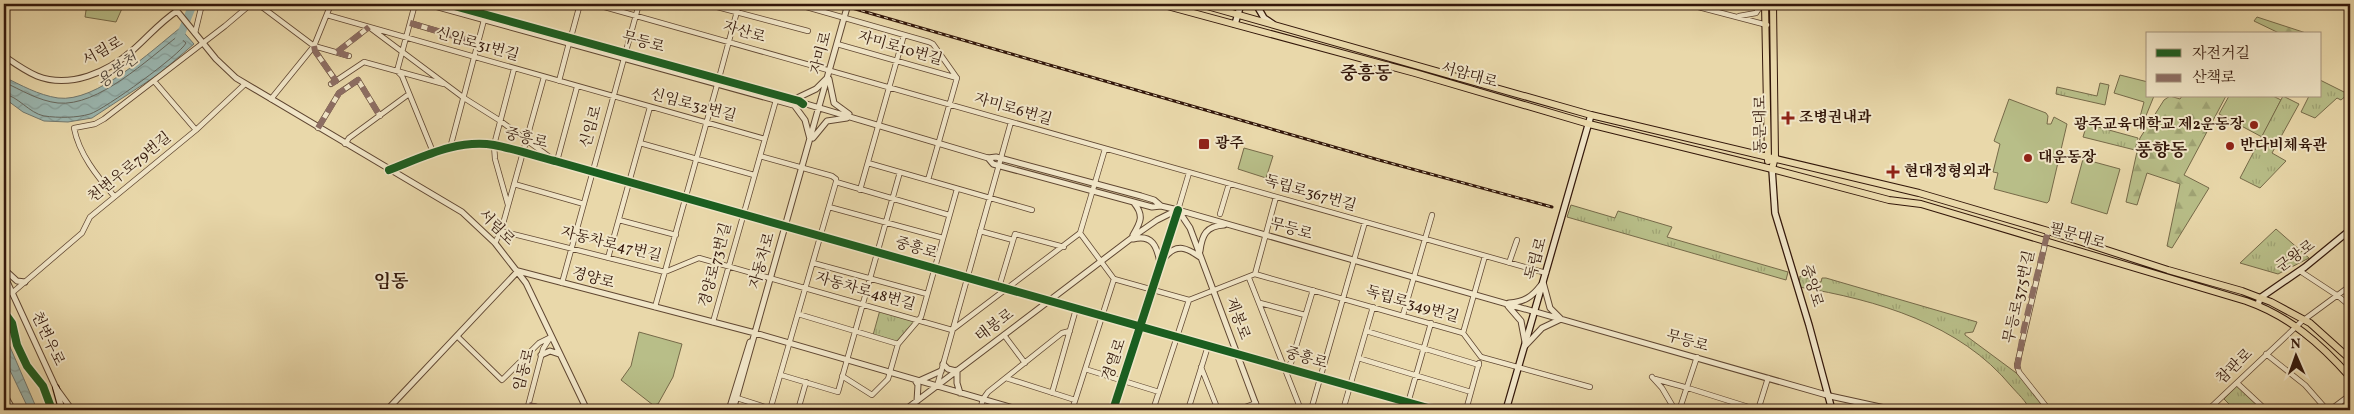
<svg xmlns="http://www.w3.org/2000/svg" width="2354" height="414" font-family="Vollkorn,'Noto Serif KR',serif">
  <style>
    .grass { fill: #b8be88; stroke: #766a49 }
    .forest { fill: url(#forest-firs); stroke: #766a49 }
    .park { fill: url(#park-tufts); stroke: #766a49 }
    .water { fill: url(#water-waves); stroke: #71786f }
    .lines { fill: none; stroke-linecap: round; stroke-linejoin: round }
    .shore { stroke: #67685e; stroke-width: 1 }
    .river { stroke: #9bb8b2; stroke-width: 8 }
    .minor-casing { stroke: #604732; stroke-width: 6 }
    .tertiary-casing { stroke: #604732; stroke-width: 7 }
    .secondary-casing { stroke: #33170a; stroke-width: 8 }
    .primary-casing { stroke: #33170a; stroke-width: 8 }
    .minor { stroke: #f1e6c8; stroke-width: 4.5 }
    .tertiary { stroke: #f1e6c8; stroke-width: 5 }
    .secondary { stroke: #f1e6c8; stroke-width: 5.5 }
    .primary { stroke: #e9d8aa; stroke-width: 6 }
    .rail-casing { stroke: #33170a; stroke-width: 3 }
    .rail { stroke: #f1e6c8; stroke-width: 1; stroke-dasharray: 4; stroke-linecap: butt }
    .quiet { stroke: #8d6e63; stroke-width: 6; stroke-dasharray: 12 6; stroke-linecap: butt }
    .cycleway-casing { stroke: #f1e6c8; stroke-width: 11 }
    .cycleway { stroke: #1b5e20; stroke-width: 8 }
    .poi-dot { fill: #8f2418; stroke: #f1e6c8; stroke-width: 2 }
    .labels { text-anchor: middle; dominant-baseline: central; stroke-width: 4; stroke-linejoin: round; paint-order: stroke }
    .street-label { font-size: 15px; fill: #33170a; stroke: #f1e6c8 }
    .poi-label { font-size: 15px; font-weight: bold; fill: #33170a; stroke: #f1e6c8; text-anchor: start }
    .water-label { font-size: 16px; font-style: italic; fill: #52473c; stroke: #f1e6c8 }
    .quarter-label { font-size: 18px; font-weight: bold; fill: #33170a; stroke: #f1e6c8 }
  </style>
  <defs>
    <pattern id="forest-firs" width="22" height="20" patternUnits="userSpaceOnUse" patternTransform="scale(1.25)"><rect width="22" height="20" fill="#b8be88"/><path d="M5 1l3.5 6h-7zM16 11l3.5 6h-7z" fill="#9fa374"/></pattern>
    <pattern id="park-tufts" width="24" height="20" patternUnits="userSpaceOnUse" patternTransform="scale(1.25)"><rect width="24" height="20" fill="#b8be88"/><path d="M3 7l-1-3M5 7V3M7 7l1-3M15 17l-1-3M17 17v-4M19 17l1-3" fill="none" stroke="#9fa374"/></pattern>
    <pattern id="water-waves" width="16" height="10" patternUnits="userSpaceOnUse" patternTransform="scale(1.25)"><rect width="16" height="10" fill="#9bb8b2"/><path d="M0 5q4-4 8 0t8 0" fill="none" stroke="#869d98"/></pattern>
  </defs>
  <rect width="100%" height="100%" fill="#e9d8aa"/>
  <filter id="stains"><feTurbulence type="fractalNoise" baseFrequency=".004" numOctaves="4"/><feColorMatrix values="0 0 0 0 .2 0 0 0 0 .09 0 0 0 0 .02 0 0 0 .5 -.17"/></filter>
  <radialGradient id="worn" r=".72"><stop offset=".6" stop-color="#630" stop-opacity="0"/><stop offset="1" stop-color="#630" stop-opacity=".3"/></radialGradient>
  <!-- grass -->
  <path class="grass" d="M87 4H124L116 22 85 17Z
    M2120 75 2148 82V96H2154L2141 128H2137L2144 102 2114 93Z
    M2229 96H2273L2281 100 2262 137 2219 114Z
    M2009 99 2046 113 2048 116 2047 124H2051L2054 117 2067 124 2049 201 2047 203 1994 189 1998 173 1993 172 2000 144 1994 141Z
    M1244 148 1273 156 1266 178 1238 169Z
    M2083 159 2120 169 2107 214 2071 203Z
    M639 332 682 344 673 377 658 404 653 405 621 380 631 366Z"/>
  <!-- forest -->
  <path class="forest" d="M2257 17 2309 34H2281L2254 21Z
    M2170 96 2180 99 2182 96H2226L2184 175 2209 188 2172 248 2167 246 2180 184 2147 173 2137 205 2126 202 2140 138 2164 100Z"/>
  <!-- park -->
  <path class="park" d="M2320 80 2348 94 2341 100 2337 98 2315 118 2301 112 2309 96H2320Z
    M2100 83 2109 85 2105 105 2056 94 2057 87 2097 96Z
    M2283 96 2299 104 2272 153 2286 161 2260 188 2240 178Z
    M2087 124 2138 138 2135 150 2083 137Z
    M1571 205 1615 218 1618 211 1672 227 1667 237 1788 272 1786 280 1567 217Z
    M2276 229 2309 258 2278 274 2240 263Z
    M1800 276 1821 282 1822 278H1826L1977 322 1973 332 1965 333V335L2019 375 2047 410H2030C2026 401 2018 394 2011 386 1960 324 1877 300 1799 287Z
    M880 310 913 321V324L896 342 873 335Z
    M2237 385 2260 407 2257 410H2235L2224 399Z"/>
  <!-- water -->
  <path class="water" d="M180 28 194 44 159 74 92 118 68 122 44 121 23 112 4 98V77C21 85 38 95 58 98 96 103 151 51 180 28Z
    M4 333 36 407 37 410H29L4 358Z"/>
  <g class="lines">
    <!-- shore -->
    <path class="shore" d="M4 82C21 90 39 101 58 103 98 107 148 59 178 36L186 43C180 55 105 109 90 114 76 118 59 118 44 116 29 113 18 96 4 94"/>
    <!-- river -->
    <path class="river" d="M179 39 193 4"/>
    <!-- minor casing -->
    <g class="minor-casing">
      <path id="minor" d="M258 4 314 46 349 56
        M415 4 397 71 402 76 433 152
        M594 4 1546 273
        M706 4 808 31
        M796 4 929 42 933 44 957 78 928 180
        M1687 4 1767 25
        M2340 4 2344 6 2347 4
        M327 15 765 139
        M486 15 488 4
        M1739 16 1756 13 1762 4
        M410 23 478 43
        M195 33 202 4
        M571 37 580 4
        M837 44 957 78
        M314 46 315 51 336 81
        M337 52 369 27 464 98 499 120 555 161
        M719 78 739 4
        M154 81 196 130
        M559 81 569 43
        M331 84 364 62 444 84
        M271 99 314 46 331 4
        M318 128 339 93 358 80 380 116
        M640 143 754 175
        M345 144 349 138 409 94
        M450 148 484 20
        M760 156 832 176 836 179V182L949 215
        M557 161 577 87
        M868 163 1032 210
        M514 184 584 204
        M860 190 904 35
        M114 196C97 176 79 154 74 128L95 124 104 119 225 26 251 4
        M508 205 495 159 494 145 514 69
        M829 207 943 238
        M1178 210 1189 173
        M1220 214 1229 184
        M619 220 676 235
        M501 231 665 272 699 258 952 330 1080 233 1105 149
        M980 231 1013 240
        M2048 231 2017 365 2019 372 2049 410
        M1080 233 1114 279
        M495 243 501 231 544 77
        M608 258 650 107
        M813 263 927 294
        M1509 263 1517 240
        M2300 271 2338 296 2350 306
        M1255 274 1276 197
        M1249 278 1301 410
        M1114 279 1189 300
        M562 283 639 4
        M999 287 1015 234 1064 247
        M12 293 82 233 90 217 196 130 245 84
        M1189 300 1255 274 1463 333 1481 357 1590 387
        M1260 303 1305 315
        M655 307 717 85
        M798 314 898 344
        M1403 315 1432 215
        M713 322 776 100
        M1366 331 1479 365
        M1463 333 1485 256
        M1004 335 1025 363
        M458 337 502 380 539 343 551 337
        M2266 354 2305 385 2327 410
        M1358 358 1471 392
        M1201 367 1218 410
        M1285 368 1291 363 1313 290
        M1085 369 1159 392
        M781 375 838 392 900 172
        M842 376 872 395 888 379 898 344 921 317 957 189
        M1652 377 1662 388 1675 410
        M1006 378 1075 400
        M1655 379 1688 388 1758 410
        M2237 383 2266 410
        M937 386 1011 122
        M1052 393 1076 309
        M737 398 771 409
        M529 405 549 410
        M527 410 543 349 550 338
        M770 410 836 182
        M798 410 806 382
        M929 410 930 407
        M980 410 983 399 988 392 1062 333 1070 331
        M1072 410 1114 279
        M1153 410 1189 300
        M1188 410 1208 346
        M1237 410 1256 403
        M1311 410 1365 222
        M1343 410 1373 307
        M1406 410 1431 323
        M1466 410 1479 363
        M1675 410 1680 408 1697 357
        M1758 410 1768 378
        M2208 410 2301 322 2350 286
        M2330 410 2350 395"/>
    </g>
    <!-- tertiary casing -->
    <g class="tertiary-casing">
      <path id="tertiary" d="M173 4 177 11 216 59 236 78 462 212 495 243 526 283 587 410
        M427 4 793 105 803 104
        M447 4 719 78 988 158 996 157 1141 196 1154 200 1161 206
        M4 56C14 63 25 71 37 76 70 89 108 72 133 50 148 37 160 22 177 11
        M829 79 834 103 849 114
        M795 99 816 89 827 78
        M794 105 805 120 810 139
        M813 138 827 121 847 118
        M988 158 993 164 1152 207 1161 206 1178 210 1830 396 1894 410
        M389 170C423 157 457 139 494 145 515 149 535 156 555 161L1435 410
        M1178 210 1190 228 1258 410
        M1133 235C1141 222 1144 215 1134 203
        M1133 239C1152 234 1157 246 1160 263
        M1200 251C1202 235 1206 226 1224 225
        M1165 257C1177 243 1187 248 1200 257
        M4 269 17 281 25 282
        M4 275 56 388 72 410
        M1509 303C1524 302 1532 297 1541 285
        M1508 306 1521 321 1525 342
        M1525 346 1542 328 1561 319 1550 308 1543 282
        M541 355 550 351 559 354
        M943 364 948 369 956 371
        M957 370V383L960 393
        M915 380 918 385 917 401
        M921 380 941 371
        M4 394 13 410
        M387 410 518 271 755 333 1020 410
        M729 410 750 342
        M733 410 848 4
        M905 410 1137 234 1157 220 1177 210
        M1113 410 1178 210"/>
    </g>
    <!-- secondary casing -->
    <g class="secondary-casing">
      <path id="secondary" d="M1256 4 1264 18 1273 24
        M1235 24 1241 4
        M1772 169 1775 213 1809 325 1832 410
        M2258 305 2260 298 2305 267 2350 230
        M56 388 62 410
        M1506 410 1591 115"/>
    </g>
    <!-- primary casing -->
    <g class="primary-casing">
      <path id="primary" d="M1160 4 1415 73 1589 124 1772 169 1889 200 1921 204 2246 301C2289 316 2321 344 2350 377
        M1200 4 1591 115 1919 193 2048 231 2168 270 2242 291 2271 302 2310 323 2350 359
        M1765 4 1768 161
        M1772 169 1775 157 1773 4"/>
    </g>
    <!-- minor -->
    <use href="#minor" class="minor"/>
    <!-- tertiary -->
    <use href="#tertiary" class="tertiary"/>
    <!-- secondary -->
    <use href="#secondary" class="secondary"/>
    <!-- primary -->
    <use href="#primary" class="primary"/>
    <!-- rail casing -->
    <g class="rail-casing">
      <path id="rail" d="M838 4 1379 160 1552 207"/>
    </g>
    <!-- rail -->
    <use href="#rail" class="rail"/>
    <!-- quiet -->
    <path class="quiet" d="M410 23 478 43
      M314 46 315 51 336 81 331 84
      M337 52 369 27
      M337 52 349 56
      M318 128 339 93 358 80 380 116
      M2017 369 2024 328 2048 231
      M529 405 549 410"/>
    <!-- cycleway casing -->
    <g class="cycleway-casing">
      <path id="cycleway" d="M447 4 799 101 803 104
        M389 170C423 157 457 139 494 145 515 149 535 156 555 161L1435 410
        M4 312 12 323 17 345 27 366 43 386 52 410
        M1113 410 1178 210"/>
    </g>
    <!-- cycleway -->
    <use href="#cycleway" class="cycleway"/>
  </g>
  <!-- markers -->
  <g class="poi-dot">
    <path d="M1785.5 110.5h5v5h5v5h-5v5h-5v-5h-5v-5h5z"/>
    <circle cx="2254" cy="125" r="5"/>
    <rect x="1198" y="138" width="12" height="12" rx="2.5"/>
    <circle cx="2230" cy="146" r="5"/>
    <circle cx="2028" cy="158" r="5"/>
    <path d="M1890.5 164.5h5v5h5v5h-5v5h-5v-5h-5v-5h5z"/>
  </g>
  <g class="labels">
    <!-- street labels -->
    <g class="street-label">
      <text transform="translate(744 33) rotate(16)">자산로</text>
      <text transform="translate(643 43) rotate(15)">무등로</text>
      <text transform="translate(477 45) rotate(16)">신임로31번길</text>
      <text transform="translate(900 49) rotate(16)">자미로10번길</text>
      <text transform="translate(103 52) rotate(-29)">서림로</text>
      <text transform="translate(822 53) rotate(-75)">자미로</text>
      <text transform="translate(1469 76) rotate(16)">서암대로</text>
      <text transform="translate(693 106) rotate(15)">신임로32번길</text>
      <text transform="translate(1013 110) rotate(16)">자미로6번길</text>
      <text transform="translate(1761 124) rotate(-90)">동문대로</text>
      <text transform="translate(592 127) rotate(-74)">신임로</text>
      <text transform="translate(526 139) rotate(14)">중흥로</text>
      <text transform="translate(130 168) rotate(-39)">천변우로79번길</text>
      <text transform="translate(1310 194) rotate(16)">독립로367번길</text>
      <text transform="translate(496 228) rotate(45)">서림로</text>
      <text transform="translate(1291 230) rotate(16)">무등로</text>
      <text transform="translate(2077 237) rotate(17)">필문대로</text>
      <text transform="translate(611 245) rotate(14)">자동차로47번길</text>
      <text transform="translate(916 249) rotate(16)">중흥로</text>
      <text transform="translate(2296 257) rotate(-36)">군왕로</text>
      <text transform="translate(1537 259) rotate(-74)">독립로</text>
      <text transform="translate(763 261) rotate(-74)">자동차로</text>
      <text transform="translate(716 265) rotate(-75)">경양로73번길</text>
      <text transform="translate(593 279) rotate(15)">경양로</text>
      <text transform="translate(1811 286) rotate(73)">중앙로</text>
      <text transform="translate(865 292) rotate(16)">자동차로48번길</text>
      <text transform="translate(2020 297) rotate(-77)">무등로375번길</text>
      <text transform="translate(1412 305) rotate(16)">독립로349번길</text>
      <text transform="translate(1237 319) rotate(70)">제봉로</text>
      <text transform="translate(995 326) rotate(-37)">태봉로</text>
      <text transform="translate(47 339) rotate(65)">천변우로</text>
      <text transform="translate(1687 342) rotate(16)">무등로</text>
      <text transform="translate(1306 359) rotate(16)">중흥로</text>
      <text transform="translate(1115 360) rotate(-71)">경열로</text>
      <text transform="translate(2235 367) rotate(-44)">참판로</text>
      <text transform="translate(525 370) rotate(-75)">임동로</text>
    </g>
    <!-- poi labels -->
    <g class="poi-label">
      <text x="1799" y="118">조병권내과</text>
      <text x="2244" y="125" text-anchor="end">광주교육대학교 제2운동장</text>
      <text x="1215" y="144">광주</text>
      <text x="2240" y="146">반다비체육관</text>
      <text x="2038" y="158">대운동장</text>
      <text x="1904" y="172">현대정형외과</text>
    </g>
    <!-- water labels -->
    <g class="water-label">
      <text transform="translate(118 71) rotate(-37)">용봉천</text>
    </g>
    <!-- quarter labels -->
    <g class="quarter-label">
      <text x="1366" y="74">중흥동</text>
      <text x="2161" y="151">풍향동</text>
      <text x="391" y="282">임동</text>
    </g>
  </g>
  <!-- margin -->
  <rect width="2354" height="414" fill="none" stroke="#e9d8aa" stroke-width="20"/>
  <rect x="5" y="5" width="2344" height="404" fill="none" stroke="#33170a" stroke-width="2.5"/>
  <rect x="10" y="10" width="2334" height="394" fill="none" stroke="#33170a"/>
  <!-- legend -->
  <rect x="2146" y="32" width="175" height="65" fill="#f1e6c8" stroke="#a5937c"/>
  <rect x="2156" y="49" width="25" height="8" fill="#1b5e20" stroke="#a5937c"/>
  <text x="2192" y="58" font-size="15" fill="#33170a">자전거길</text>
  <rect x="2156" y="74" width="25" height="8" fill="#8d6e63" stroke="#a5937c"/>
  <text x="2192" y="82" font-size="15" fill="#33170a">산책로</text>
  <!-- north arrow -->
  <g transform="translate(2296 356) rotate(358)" stroke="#f1e6c8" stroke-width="4" paint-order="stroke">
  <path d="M0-4L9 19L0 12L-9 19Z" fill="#33170a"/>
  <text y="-8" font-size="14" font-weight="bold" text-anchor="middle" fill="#33170a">N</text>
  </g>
  <rect width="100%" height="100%" filter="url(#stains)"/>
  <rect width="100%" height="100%" fill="url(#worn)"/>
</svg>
